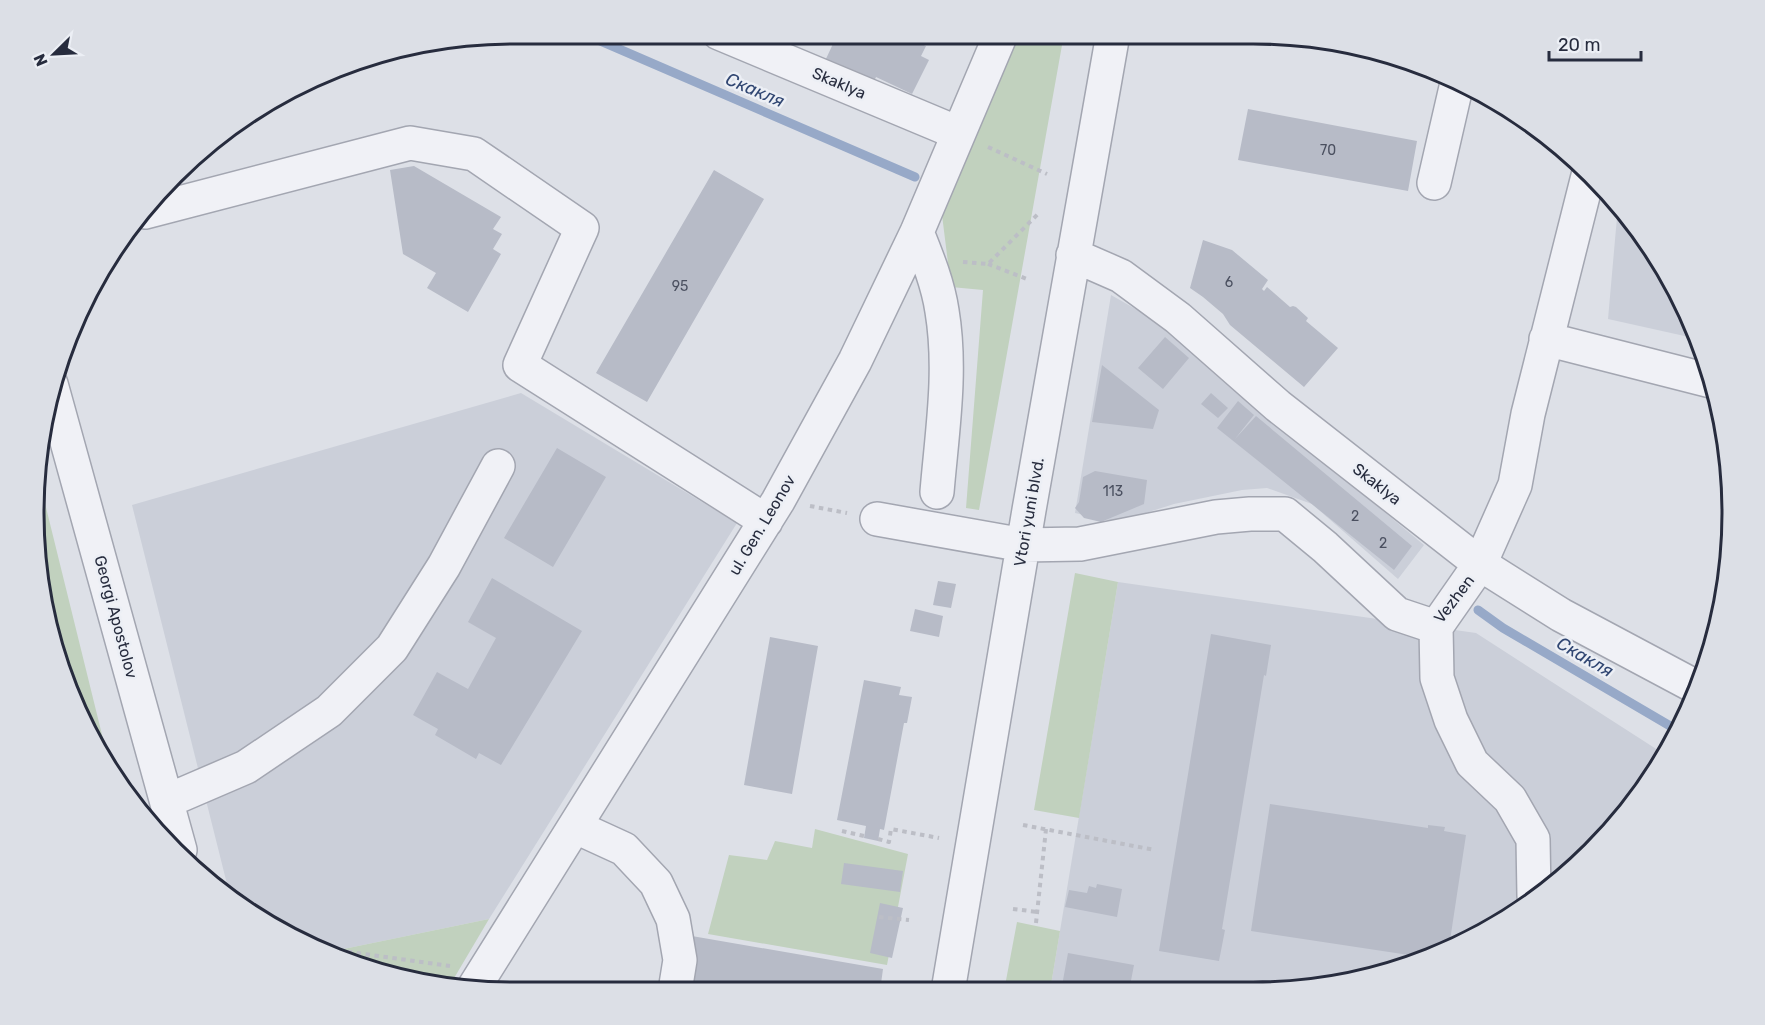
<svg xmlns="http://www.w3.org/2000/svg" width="1765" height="1025" font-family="Rubik,sans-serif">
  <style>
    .built { fill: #cbcfd9 }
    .green { fill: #c1d1be }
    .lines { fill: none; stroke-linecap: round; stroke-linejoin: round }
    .stream { stroke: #97a9c8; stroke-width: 9 }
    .building { fill: #b7bbc7 }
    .minor-casing { stroke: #a3a6b1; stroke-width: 36 }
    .path { stroke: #bcbec6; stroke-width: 4; stroke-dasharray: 4.5 4.5; stroke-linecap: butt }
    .minor { stroke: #f0f1f6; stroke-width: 33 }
    .labels { text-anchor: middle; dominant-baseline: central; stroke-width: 5; stroke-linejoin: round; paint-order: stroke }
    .number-label { font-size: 14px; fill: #4b5060 }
    .street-label { font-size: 16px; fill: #272c3e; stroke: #eceff5 }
    .water-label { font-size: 18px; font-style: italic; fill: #304672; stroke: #eceff5 }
    .rim { fill: none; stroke: #272c3e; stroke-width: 3 }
  </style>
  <rect width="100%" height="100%" fill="#dde0e7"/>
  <!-- built -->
  <path class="built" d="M1618 206 1651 246 1695 329 1698 339 1608 319Z
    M1111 295 1176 332 1298 440 1424 545 1398 579 1312 504 1267 488 1242 490 1174 504 1117 522 1075 513Z
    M521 393 737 523 489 919 329 952 246 911 230 896 132 505Z
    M1118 582 1476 633 1664 754 1651 779 1591 852 1493 928 1406 967 1284 991H1050Z"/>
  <!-- green -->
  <path class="green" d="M1015 34H1064L979 510 966 508 983 290 951 287 941 207Z
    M38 475 108 759 59 667 33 513Z
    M1075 573 1118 582 1079 818 1034 810Z
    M815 829 908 854 887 965 708 934 729 855 767 860 775 841 812 848Z
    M489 919 450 985 358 966 329 952Z
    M1017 922 1060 931 1050 991H1004Z"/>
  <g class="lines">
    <!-- stream -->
    <path class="stream" d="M582 33 915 177
      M1478 610 1503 628 1677 730"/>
  </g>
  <!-- building -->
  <path class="building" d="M838 33 899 34 926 46 921 56 929 60 912 94 876 77 873 84 825 61Z
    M1248 109 1417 141 1408 191 1238 160Z
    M414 166 501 217 493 229 502 234 493 249 501 254 468 312 427 288 436 273 403 254 390 170Z
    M714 170 764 199 647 402 596 373Z
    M1203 240 1232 250 1268 280 1262 289 1264 291 1267 287 1290 307 1293 306 1296 307 1308 318 1306 321 1338 348 1304 387 1230 325 1223 314 1203 297 1190 288Z
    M1165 337 1189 358 1163 389 1138 368Z
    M1102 365 1159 410 1153 429 1092 422Z
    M1211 393 1228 408 1218 418 1201 404Z
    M1238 401 1254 415 1235 439 1256 416 1412 546 1394 570 1217 428Z
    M557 448 606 477 553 567 504 538Z
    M1095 471 1147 480 1144 504 1101 522 1084 518 1075 508 1079 502 1083 477Z
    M492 578 582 631 501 765 479 753 476 759 435 735 438 729 413 715 437 672 468 689 496 638 468 622Z
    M938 581 956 584 951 608 933 605Z
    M915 609 943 616 939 637 910 631Z
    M1211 634 1271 645 1266 676 1264 675 1222 929 1225 930 1219 961 1159 951Z
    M770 637 818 646 792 794 744 785Z
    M864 680 901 687 899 695 912 697 907 723H904L884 830 880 829 878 841 864 838 866 826 837 820Z
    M1270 804 1428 828V825L1445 827 1444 831 1466 835 1449 947 1407 966 1409 955 1251 931Z
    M844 863 903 871 900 892 841 884Z
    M1097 884 1122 889 1117 917 1065 907 1069 890 1087 893 1089 886 1096 888Z
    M880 903 903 908 892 958 870 953Z
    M686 935 883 969 880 991H695L677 988Z
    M1068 953 1134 965 1129 991H1061Z"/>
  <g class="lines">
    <!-- minor casing -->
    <g class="minor-casing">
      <path id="minor" d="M719 33 958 133
        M1434 183 1457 83
        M145 212 410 143 474 154 582 228 520 365 766 521
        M917 232C927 257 938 284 942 311 952 371 942 432 937 492
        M1073 255 1121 276 1178 318 1278 406 1480 564 1561 615 1698 688
        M1546 339 1711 381
        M51 384 180 850
        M877 519 1023 545 1080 544 1216 517 1250 514H1285L1325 547 1397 614 1436 627
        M1436 627 1480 564 1515 485 1528 414 1589 172
        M1436 627 1437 678 1451 720 1472 763 1510 799 1533 839 1534 896
        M167 801 246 767 329 711 392 648 444 566 498 466
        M576 827 624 849 656 883 673 919 680 960 675 991
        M473 989 778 501 855 361 917 232 1001 34
        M948 991 1029 510 1113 34"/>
    </g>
    <!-- path -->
    <path class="path" d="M988 147 1047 174
      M963 262 988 264 1038 214
      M988 264 1027 279
      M810 506 847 513
      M1023 825 1155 850
      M842 831 864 836
      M878 839 889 842 891 829 939 838
      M1013 909 1038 912
      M879 917 909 920
      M1036 923 1046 829
      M321 948 450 966"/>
    <!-- minor -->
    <use href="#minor" class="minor"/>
  </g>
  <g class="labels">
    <!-- number labels -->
    <g class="number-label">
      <text x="1328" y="150">70</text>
      <text x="1229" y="282">6</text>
      <text x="680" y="286">95</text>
      <text x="1113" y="491">113</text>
      <text x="1355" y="516">2</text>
      <text x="1383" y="543">2</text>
    </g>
    <!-- street labels -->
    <g class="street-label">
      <text transform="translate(839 83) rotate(23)">Skaklya</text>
      <text transform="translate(1377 484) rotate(38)">Skaklya</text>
      <text transform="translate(1029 512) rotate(-80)">Vtori yuni blvd.</text>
      <text transform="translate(762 525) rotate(-59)">ul. Gen. Leonov</text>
      <text transform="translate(1454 599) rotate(-53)">Vezhen</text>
      <text transform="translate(116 617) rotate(75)">Georgi Apostolov</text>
    </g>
    <!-- water labels -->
    <g class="water-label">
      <text transform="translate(755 90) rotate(23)">Скакля</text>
      <text transform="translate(1585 657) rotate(30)">Скакля</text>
    </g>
  </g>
  <!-- crop -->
  <path d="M0 0H1765V1025H0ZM513 44H1253A469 469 0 0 1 1722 513V513A469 469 0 0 1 1253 982H513A469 469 0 0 1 44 513V513A469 469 0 0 1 513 44Z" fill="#dcdfe6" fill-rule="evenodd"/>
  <path class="rim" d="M513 44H1253A469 469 0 0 1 1722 513V513A469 469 0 0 1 1253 982H513A469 469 0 0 1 44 513V513A469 469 0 0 1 513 44Z"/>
  <!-- north arrow -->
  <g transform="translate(54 54) rotate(246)" stroke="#eceff5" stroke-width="4.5" paint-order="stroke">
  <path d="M0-4.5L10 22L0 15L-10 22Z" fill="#272c3e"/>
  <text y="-9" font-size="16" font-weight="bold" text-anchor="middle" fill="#272c3e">N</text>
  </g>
  <!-- scale -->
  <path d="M1549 51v9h92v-9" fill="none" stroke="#272c3e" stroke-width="3"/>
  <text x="1558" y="51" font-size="18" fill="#272c3e" stroke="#eceff5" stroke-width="4.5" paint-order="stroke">20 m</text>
</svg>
